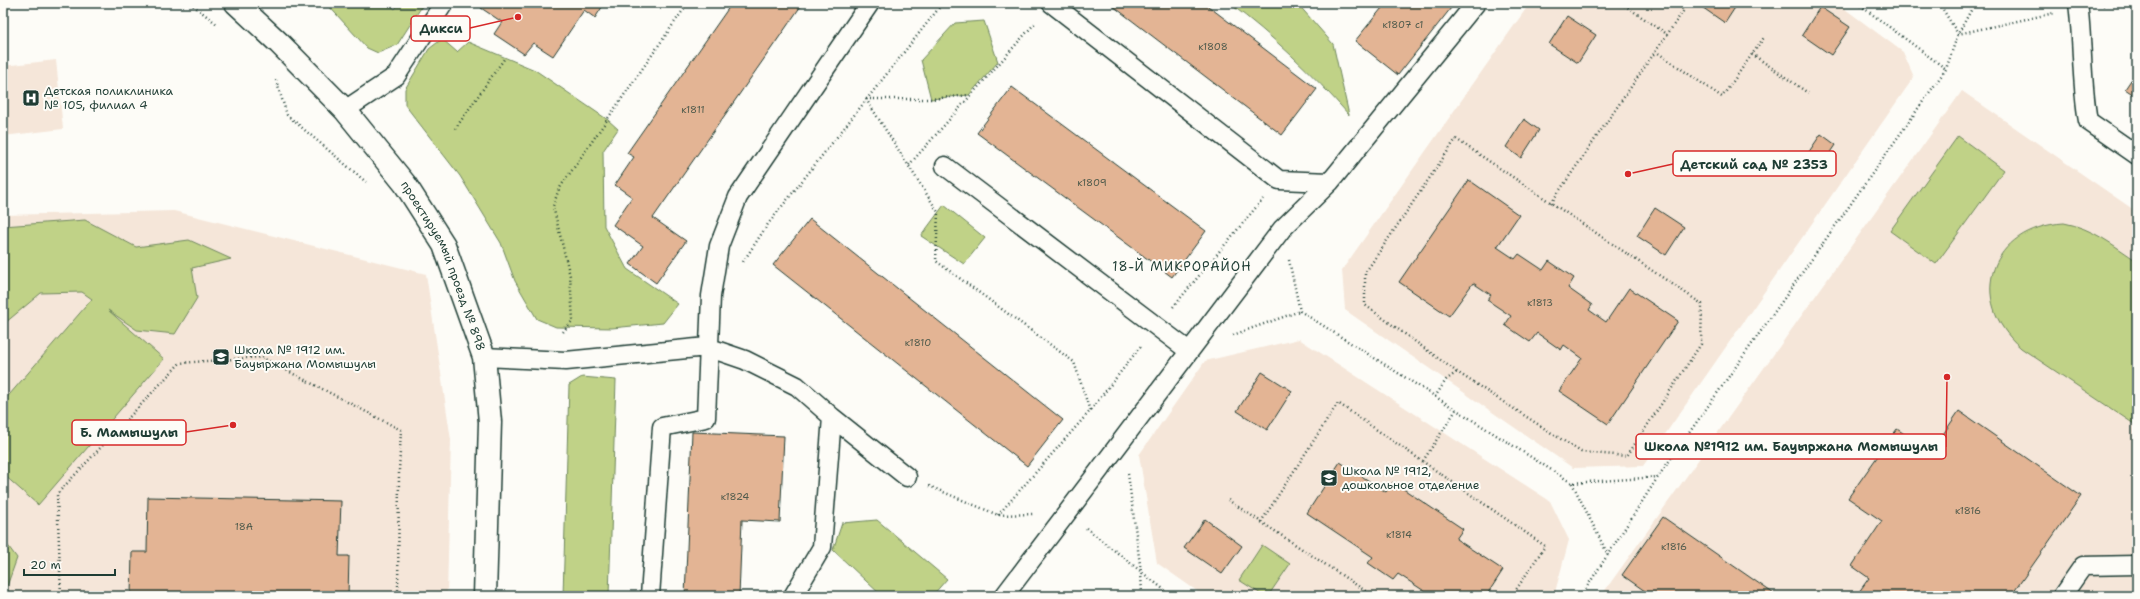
<svg xmlns="http://www.w3.org/2000/svg" width="2140" height="599" font-family="'Shantell Sans',sans-serif">
  <style>
    .built { fill: #f5e6d9 }
    .green { fill: #c0d287; stroke: #70885e }
    .building { fill: #e3b494; stroke: #1f3d34 }
    .lines { fill: none; stroke-linecap: round; stroke-linejoin: round }
    .lane-casing { stroke: #1f3d34; stroke-width: 21 }
    .secondary-casing { stroke: #1f3d34; stroke-width: 25 }
    .path { stroke: #1f3d34; stroke-width: 2.5; stroke-dasharray: 1 3; stroke-linecap: butt }
    .lane { stroke: #fdfcf7; stroke-width: 18 }
    .secondary { stroke: #fdfcf7; stroke-width: 22 }
    .labels { text-anchor: middle; dominant-baseline: central; stroke-width: 4; stroke-linejoin: round; paint-order: stroke }
    .number-label { font-size: 10px; fill: #505b4c }
    .poi-label { font-size: 12px; fill: #1f3d34; stroke: #fdfcf7; text-anchor: start }
    .street-label { font-size: 12px; fill: #1f3d34; stroke: #fdfcf7 }
    .neighbourhood-label { font-size: 13px; letter-spacing: 1px; fill: #1f3d34; stroke: #fdfcf7 }
    .leader { fill: none; stroke: #d62828; stroke-width: 1.5 }
    .callout-dot { fill: #d62828; stroke: #fdfcf7; stroke-width: 1.5 }
    .callout { fill: #fdfcf7; stroke: #d62828; stroke-width: 1.5 }
    .callout-label { font-size: 13px; text-anchor: middle; font-weight: bold; fill: #1f3d34 }
  </style>
  <rect width="100%" height="100%" fill="#fdfcf7"/>
  <filter id="ink" filterUnits="userSpaceOnUse"><feTurbulence type="fractalNoise" baseFrequency=".025" numOctaves="2"/><feDisplacementMap in="SourceGraphic" scale="8" xChannelSelector="R" yChannelSelector="G"/><feConvolveMatrix kernelMatrix="1 2 1 2 8 2 1 2 1" color-interpolation-filters="sRGB"/></filter>
  <g filter="url(#ink)">
    <!-- built -->
    <path class="built" d="M1530 3H1837L1903 52 1914 77 1643 466 1573 468 1345 310 1342 270Z
      M56 60 63 129 3 136V66Z
      M1962 91 2137 212V596H1601Z
      M174 211 426 274 451 440 447 596H3V215Z
      M1299 339 1550 501 1569 540 1554 596H1204L1157 563 1139 455 1205 361Z"/>
    <!-- green -->
    <path class="green" d="M326 3H387L395 9 400 3H424L397 45 378 53 367 48Z
      M1229 3H1297L1333 44 1349 115C1312 73 1273 36 1229 3Z
      M984 21 998 62 969 95 931 99 921 60 955 23Z
      M442 39 457 52 468 42 535 70 608 120 618 129 603 151 604 226 627 269 678 304 663 323 612 328 556 327 537 319 515 281 501 243 460 176 405 105V89L429 49Z
      M1958 136 2004 170 1936 264 1890 231Z
      M944 205 985 238 964 264 921 236Z
      M85 220 136 247 189 240 231 259 192 268 197 298 175 334 137 330 108 310 164 359 38 505 3 474V402L92 299 82 292 41 293 5 323 3 328V226Z
      M2064 223C2092 228 2113 245 2137 261V426L2021 348C1965 299 1991 227 2064 223Z
      M582 377 616 380 609 596H563L569 385Z
      M877 520 947 579 932 596H882L833 550 842 523Z
      M3 539 17 558 7 586 3 582Z
      M1262 545 1290 564 1268 596H1264L1239 580Z"/>
    <!-- building -->
    <path class="building" d="M484 3H601L604 4 595 18 584 10 553 56 533 43 524 54 494 34 502 22 481 8Z
      M732 3H803L653 218 686 241 656 283 630 264 643 246 613 225 632 197 615 185 634 157 627 153Z
      M1109 3H1204L1317 89 1282 135Z
      M1386 3H1445L1451 8 1398 75 1355 41Z
      M1696 3H1738L1725 23Z
      M1820 7 1850 27 1831 55 1802 35Z
      M1567 16 1596 35 1578 63 1549 44Z
      M2137 71V97L2125 89Z
      M1012 87 1206 231 1172 277 977 133Z
      M1524 119 1539 130 1521 158 1506 147Z
      M1821 134 1836 145 1817 173 1802 162Z
      M1469 180 1519 215 1497 247 1515 259 1519 254 1543 270 1549 261 1574 278 1568 288 1592 305 1589 310 1606 322 1629 288 1678 321 1608 424 1559 391 1582 358 1564 345 1561 350 1537 333 1530 342 1505 325 1511 316 1487 300 1491 295 1473 283 1449 316 1399 282Z
      M1655 208 1684 227 1666 255 1637 236Z
      M810 219 1063 420 1027 466 773 265Z
      M1262 372 1292 391 1267 430 1237 411Z
      M1959 411 2081 496 2011 596H1895L1893 594 1891 596H1856L1869 578 1852 566 1882 521 1848 498 1897 429 1931 452Z
      M692 432 784 436 780 522 742 520 739 596H685Z
      M1340 462 1386 492 1393 482 1463 529 1456 539 1503 570 1486 596H1432L1398 574 1393 580 1368 563 1373 557 1307 513Z
      M148 497 341 501 339 556H349L348 596 190 594V596H131L132 552H147Z
      M1663 517 1777 596H1652L1622 575Z
      M1205 519 1242 546 1222 574 1184 548Z"/>
    <g class="lines">
      <!-- lane casing -->
      <g class="lane-casing">
        <path id="lane" d="M1051 3 1279 180 1330 182
          M2078 3C2083 42 2081 82 2088 121L2137 155
          M345 110 396 76 444 3
          M945 166 1189 351
          M484 357 566 361 707 347 745 360 797 386 832 417 822 547 793 596
          M832 417 907 477
          M650 596 662 427 706 418 711 296 719 246 738 197 870 3
          M1004 596 1282 229 1330 182 1476 3
          M2062 596 2083 566 2137 565"/>
      </g>
      <!-- secondary casing -->
      <g class="secondary-casing">
        <g id="secondary">
          <path id="s1" d="M236 3 279 43 345 110 405 184 444 245 484 357 490 422 485 596"/>
        </g>
      </g>
      <!-- path -->
      <path class="path" d="M190 3 217 24
        M1621 3 1667 34
        M1857 3 1946 69
        M1939 3 1958 34 2054 13
        M2103 5 2121 3
        M1585 7 1588 3
        M1655 51 1722 97 1765 36
        M1752 54 1808 93
        M276 80 287 115 366 182
        M866 99 938 212 936 261 1074 362 1090 411
        M866 99H931L969 95
        M455 129 504 59
        M1456 139 1702 304 1701 344 1627 456 1581 452 1457 372 1365 305V273Z
        M909 165 1036 22
        M1551 203 1684 10 1674 3
        M1289 260 1300 311 1572 483 1658 477
        M743 262 768 224 939 8 945 3
        M1173 307 1263 199
        M563 332 573 320 570 276 553 206 559 189 688 3
        M1233 335 1300 311
        M1435 397 1446 380 1457 372
        M1423 461 1456 410
        M1128 474 1141 572 1142 596
        M1572 483 1608 555
        M929 486 998 515 1034 514
        M1228 500 1373 596
        M998 515 1090 411 1141 346
        M1261 522 1338 403 1545 546 1512 596
        M1086 528 1172 596
        M61 596 57 494 180 363 261 357 401 430 399 472 398 596
        M1581 596 1658 477 1946 69 1958 34 1975 3"/>
      <!-- lane -->
      <use href="#lane" class="lane"/>
      <!-- secondary -->
      <use href="#secondary" class="secondary"/>
    </g>
  </g>
  <!-- icons -->
  <defs>
    <g id="hospital-square" transform="scale(0.9)"><rect x="-9" y="-9" width="18" height="18" rx="4" fill="#1f3d34" stroke="#fdfcf7"/><path d="M-5-5h3v3.5h4V-5h3V5h-3V1.5h-4V5h-3Z" fill="#fff"/></g>
    <g id="school-square" transform="scale(0.9)"><rect x="-9" y="-9" width="18" height="18" rx="4" fill="#1f3d34" stroke="#fdfcf7"/><path d="M0-5L7-2L0 1L-7-2ZM-4 1L0 2.5L4 1V4Q0 6-4 4Z" fill="#fff"/></g>
  </defs>
  <g fill-rule="evenodd">
    <use href="#hospital-square" x="31" y="98"/>
    <use href="#school-square" x="221" y="357"/>
    <use href="#school-square" x="1329" y="478"/>
  </g>
  <g class="labels">
    <!-- number labels -->
    <g class="number-label">
      <text x="1403" y="24">к1807 с1</text>
      <text x="1213" y="46">к1808</text>
      <text x="693" y="109">к1811</text>
      <text x="1092" y="182">к1809</text>
      <text x="1540" y="302">к1813</text>
      <text x="918" y="342">к1810</text>
      <text x="735" y="496">к1824</text>
      <text x="1968" y="510">к1816</text>
      <text x="244" y="526">18А</text>
      <text x="1399" y="534">к1814</text>
      <text x="1674" y="546">к1816</text>
    </g>
    <!-- poi labels -->
    <g class="poi-label">
      <text x="44" y="91">Детская поликлиника<tspan x="44" dy="14">№ 105, филиал 4</tspan></text>
      <text x="234" y="350">Школа № 1912 им.<tspan x="234" dy="14">Бауыржана Момышулы</tspan></text>
      <text x="1342" y="471">Школа № 1912,<tspan x="1342" dy="14">дошкольное отделение</tspan></text>
    </g>
    <!-- street labels -->
    <g class="street-label">
      <text stroke="none"><textPath href="#s1" startOffset="339">проектируемый проезд № 898</textPath></text>
    </g>
    <!-- neighbourhood labels -->
    <g class="neighbourhood-label">
      <text x="1182" y="266">18-Й МИКРОРАЙОН</text>
    </g>
  </g>
  <!-- callouts -->
  <path class="leader" d="M518 17L470 28M1628 174L1673 164M233 425L186 432M1947 377L1946 447"/>
  <g class="callout-dot">
    <circle cx="518" cy="17" r="4"/>
    <circle cx="1628" cy="174" r="4"/>
    <circle cx="233" cy="425" r="4"/>
    <circle cx="1947" cy="377" r="4"/>
  </g>
  <g class="callout">
    <rect x="411" y="16" width="59" height="25" rx="4"/>
    <rect x="1673" y="151" width="163" height="25" rx="4"/>
    <rect x="72" y="420" width="114" height="25" rx="4"/>
    <rect x="1636" y="434" width="310" height="25" rx="4"/>
  </g>
  <g class="callout-label">
    <text x="441" y="33">Дикси</text>
    <text x="1754" y="169">Детский сад № 2353</text>
    <text x="129" y="437">Б. Мамышулы</text>
    <text x="1791" y="451">Школа №1912 им. Бауыржана Момышулы</text>
  </g>
  <!-- margin -->
  <rect width="2140" height="599" fill="none" stroke="#fdfcf7" stroke-width="16"/>
  <rect x="8" y="8" width="2124" height="583" fill="none" stroke="#1f3d34" stroke-width="1.5" filter="url(#ink)"/>
  <!-- scale -->
  <path d="M24 569v6h91v-6" fill="none" stroke="#1f3d34" stroke-width="2"/>
  <text x="30" y="569" font-size="12" fill="#1f3d34" stroke="#fdfcf7" stroke-width="3" paint-order="stroke">20 m</text>
</svg>
